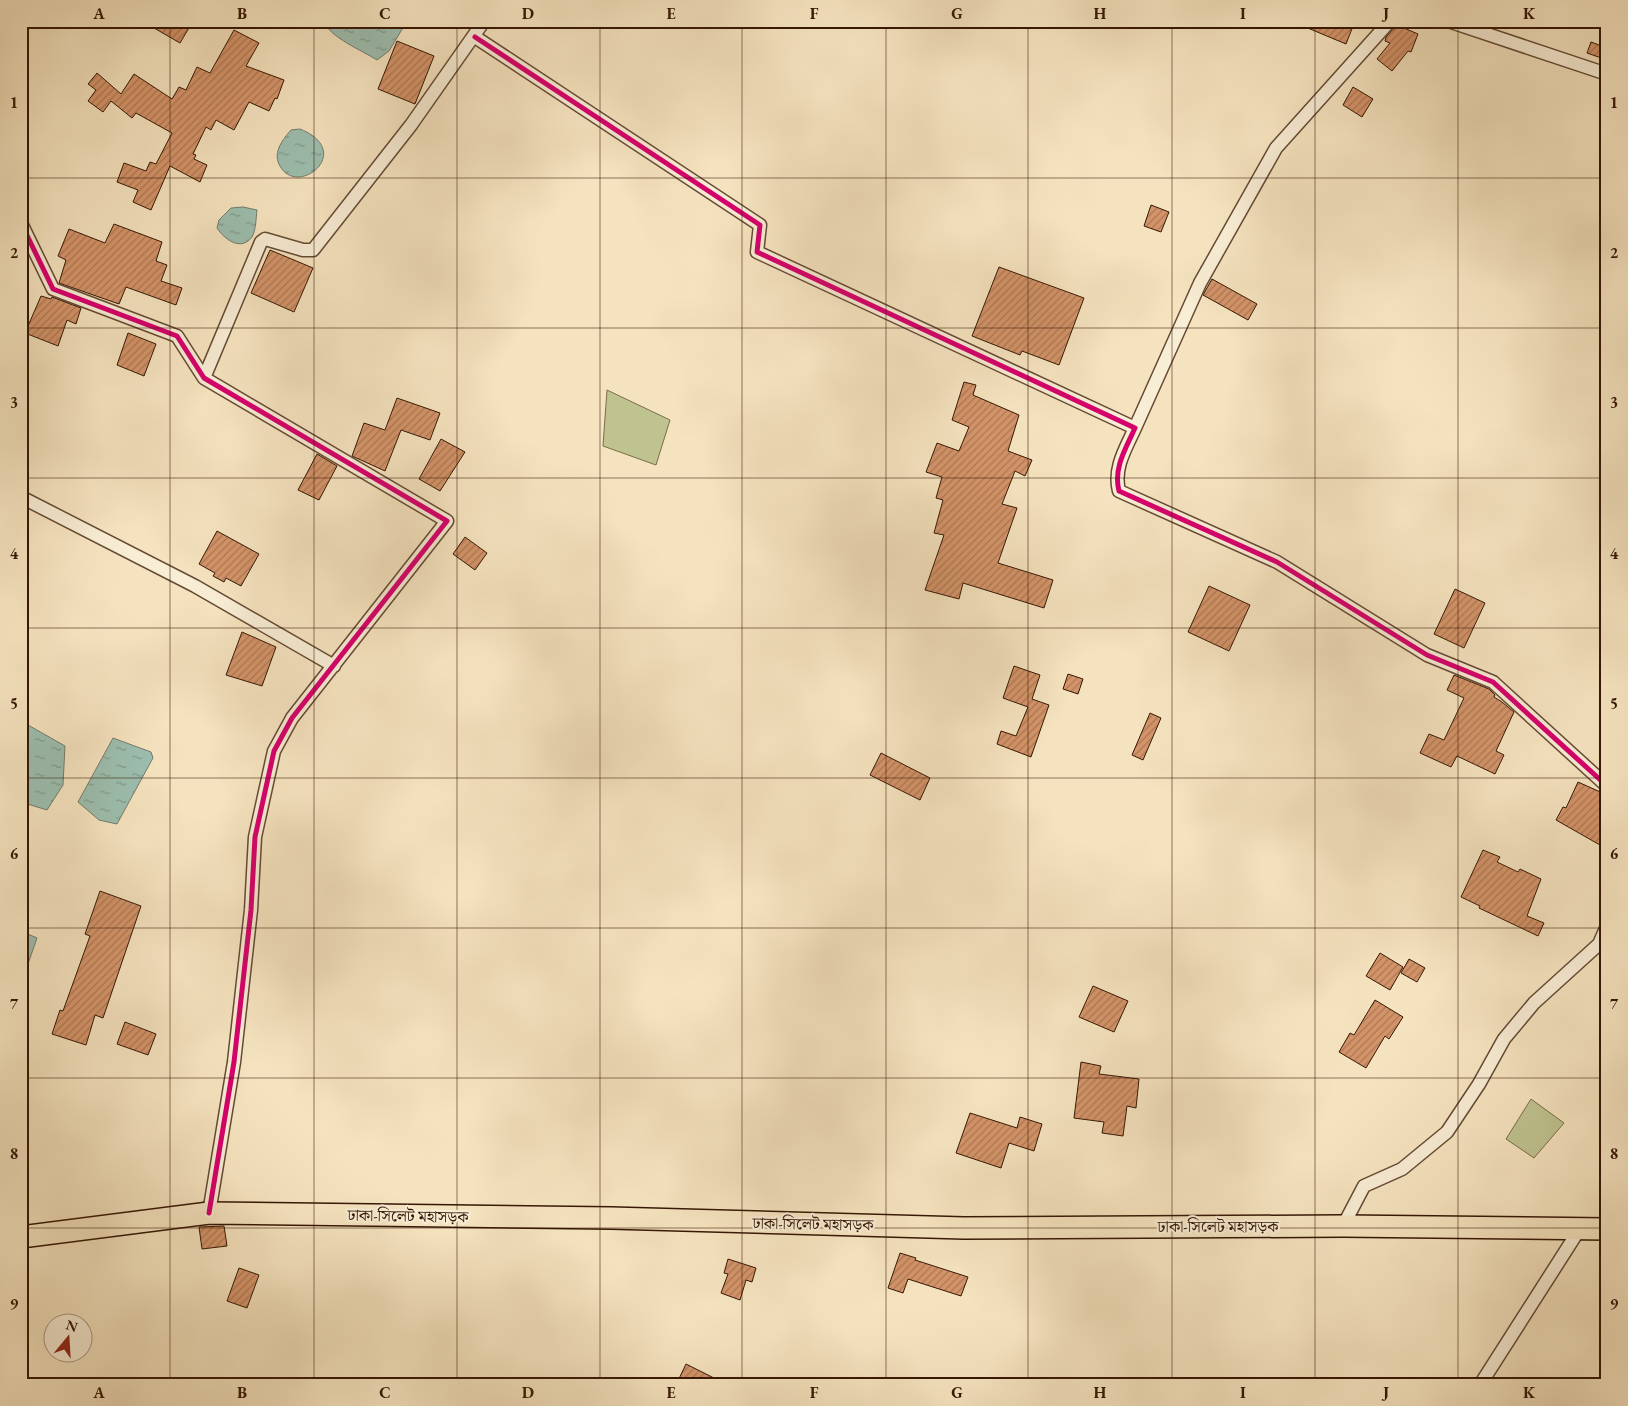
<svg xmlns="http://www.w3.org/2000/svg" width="1628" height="1406" font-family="'EB Garamond','Noto Serif Bengali',serif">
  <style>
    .grass { fill: #bfc390; stroke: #7a6d4a }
    .water { fill: url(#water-ripples); stroke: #737b6b }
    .building { fill: url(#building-hatch); stroke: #351704 }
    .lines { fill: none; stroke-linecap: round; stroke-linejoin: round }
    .minor-casing { stroke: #654a33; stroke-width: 15 }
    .trunk-casing { stroke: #351704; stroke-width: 24 }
    .minor { stroke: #f8edd5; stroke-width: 12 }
    .trunk { stroke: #f5e3bf; stroke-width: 21 }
    .cycleway-casing { stroke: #f8edd5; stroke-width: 8 }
    .cycleway { stroke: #d6006c; stroke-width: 5 }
    .grid { fill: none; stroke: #351704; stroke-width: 1; stroke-opacity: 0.55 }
    .labels { text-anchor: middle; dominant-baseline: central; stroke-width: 4; stroke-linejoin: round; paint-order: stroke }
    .street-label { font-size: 16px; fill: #351704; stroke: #f8edd5 }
    .neatline { fill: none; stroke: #351704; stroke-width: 2 }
    .grid-label { font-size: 16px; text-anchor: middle; font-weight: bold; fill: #351704 }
  </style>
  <defs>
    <pattern id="water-ripples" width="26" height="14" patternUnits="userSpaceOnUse" patternTransform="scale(1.25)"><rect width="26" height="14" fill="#9cbeaf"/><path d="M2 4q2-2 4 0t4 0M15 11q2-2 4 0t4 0" fill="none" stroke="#80998c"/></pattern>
    <pattern id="building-hatch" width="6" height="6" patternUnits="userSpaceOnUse" patternTransform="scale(1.25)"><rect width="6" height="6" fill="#d49469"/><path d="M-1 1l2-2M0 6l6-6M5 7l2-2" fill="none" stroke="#ad7854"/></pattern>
  </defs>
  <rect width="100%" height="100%" fill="#f5e3bf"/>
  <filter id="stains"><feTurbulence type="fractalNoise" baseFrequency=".004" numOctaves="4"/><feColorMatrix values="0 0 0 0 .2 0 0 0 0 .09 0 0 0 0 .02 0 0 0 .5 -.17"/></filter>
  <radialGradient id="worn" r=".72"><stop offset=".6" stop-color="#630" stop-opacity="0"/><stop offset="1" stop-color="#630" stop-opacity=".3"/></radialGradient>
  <!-- grass -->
  <path class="grass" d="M607 390 670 420 656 465 603 446Z
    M1531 1099 1564 1123 1534 1158 1506 1139Z"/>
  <!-- water -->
  <path class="water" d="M325 21H407L389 51 377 60C365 52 325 35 325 21Z
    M300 129C357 152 295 200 279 164 273 152 283 139 291 130Z
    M243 207 257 210C256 218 256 230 252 237 241 252 224 239 217 228L219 220 231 208Z
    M21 721 65 746 63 785 47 810 21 802Z
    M113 738 151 752 153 758 117 824 99 820 78 802Z
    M21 931 37 938 21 984Z"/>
  <!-- building -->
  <path class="building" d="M142 21H193L180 43Z
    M1291 21H1355L1346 44Z
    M1397 25 1418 34 1411 52 1408 51 1392 71 1377 59 1390 43 1385 41 1386 37Z
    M234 30 259 43 246 66 284 80 277 99 275 98 269 111 249 102 234 130 216 120 211 130 206 127 193 154 196 155 194 159 207 165 200 182 170 166 151 210 133 202 138 190 117 182 124 163 146 171 150 162 156 164 172 133 136 113 132 118 111 101 103 112 88 101 96 90 88 84 97 73 121 94 134 74 172 99 179 87 186 90 197 67 210 73Z
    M397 41 434 56 415 104 378 89Z
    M1591 42 1607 48V60L1587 53Z
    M1353 87 1373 99 1362 117 1343 105Z
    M1151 205 1169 212 1161 232 1144 226Z
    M114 224 162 242 156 261 167 265 161 281 182 288 176 305 126 287 119 304 59 283 66 260 58 256 69 229 105 243Z
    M270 250 313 268 294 312 251 293Z
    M999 267 1084 298 1059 365 1022 351 1020 355 972 336Z
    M1212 279 1257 304 1248 320 1203 295Z
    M41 296 51 299 52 297 81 308 76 324 67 320 58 346 25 333Z
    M128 333 156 344 144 376 117 365Z
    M964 382 976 385 973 395 1019 415 1008 451 1032 460 1025 476 1015 471 1002 504 1017 508 998 563 1053 580 1044 608 963 583 959 599 925 590 944 535 934 533 943 500 936 498 942 477 926 472 937 443 959 451 969 427 952 420Z
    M397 398 440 413 430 440 401 430 385 471 352 456 364 423 385 430Z
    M441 439 465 452 440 491 419 479Z
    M317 454 337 466 319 500 298 490Z
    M217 531 259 554 241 586 226 578 224 582 213 576 215 573 199 564Z
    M465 537 487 553 475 570 453 554Z
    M1209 586 1250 605 1229 651 1188 632Z
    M1455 589 1485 603 1464 648 1434 634Z
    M242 632 276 647 262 686 226 675Z
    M1014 666 1040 675 1032 699 1049 705 1031 757 997 744 1001 731 1016 736 1028 707 1003 698Z
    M1068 674 1083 679 1078 694 1063 689Z
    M1454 675 1489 689 1495 695 1494 697 1502 702 1514 712 1496 751 1504 755 1495 774 1457 756 1451 767 1420 753 1429 734 1444 740 1464 698 1447 690Z
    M1150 713 1161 718 1143 760 1132 755Z
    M881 753 930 778 920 800 870 775Z
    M1578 782 1607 795V849L1556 820 1563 807 1566 808Z
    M1483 850 1500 857 1497 862 1518 872 1520 869 1541 879 1527 916 1544 923 1538 936 1479 908 1480 906 1461 897Z
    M100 891 141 906 103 1018 95 1015 86 1045 52 1034 60 1010 63 1011 90 936 85 934Z
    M1380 953 1403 967 1390 990 1366 976Z
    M1409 959 1425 968 1417 982 1401 973Z
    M1093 986 1128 1001 1114 1032 1079 1017Z
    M1375 1000 1403 1017 1389 1039 1385 1036 1366 1068 1339 1052 1350 1033 1354 1035Z
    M125 1022 156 1034 148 1055 117 1044Z
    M1081 1062 1101 1066 1099 1074 1139 1079 1136 1108 1127 1106 1123 1136 1102 1133 1104 1122 1074 1118Z
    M970 1113 1017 1128 1020 1117 1042 1124 1034 1151 1009 1143 1001 1168 956 1153Z
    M224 1226 227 1246 202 1249 199 1227Z
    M900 1253 916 1258 915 1260 968 1277 961 1296 908 1279 903 1293 888 1288Z
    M728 1259 756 1268 752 1282 746 1280 740 1300 721 1293 728 1274 724 1273Z
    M239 1268 259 1275 247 1308 227 1301Z
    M686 1364 728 1385H676Z"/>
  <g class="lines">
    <!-- minor casing -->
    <g class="minor-casing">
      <path id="minor" d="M1448 21 1607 74
        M475 37 760 225 757 252 1135 428C1126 448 1113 468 1119 491L1277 562 1427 655 1493 682 1607 786
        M21 223 53 289 177 336 204 378 447 521 292 718 274 751 255 837 251 910 234 1062 209 1213
        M204 378 261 242 265 239 303 250H313L411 125 484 21
        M1135 428 1200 283 1276 148 1390 21
        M21 497 195 586 334 666
        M1343 1226 1364 1186 1402 1169 1447 1132 1479 1084 1504 1039 1534 1003 1599 944 1607 926
        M1480 1385 1579 1230"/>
    </g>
    <!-- trunk casing -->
    <g class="trunk-casing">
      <path id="trunk" d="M21 1237 209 1213 611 1218 964 1228 1343 1226 1607 1229"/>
    </g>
    <!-- minor -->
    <use href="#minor" class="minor"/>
    <!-- trunk -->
    <use href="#trunk" class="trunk"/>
    <!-- cycleway casing -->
    <g class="cycleway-casing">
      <path id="cycleway" d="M475 37 760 225 757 252 1135 428C1126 448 1113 468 1119 491L1277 562 1427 655 1493 682 1607 786
        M21 223 53 289 177 336 204 378 447 521 292 718 274 751 255 837 251 910 234 1062 209 1213"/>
    </g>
    <!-- cycleway -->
    <use href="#cycleway" class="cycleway"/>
  </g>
  <!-- grid -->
  <path class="grid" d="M170 21V1385M314 21V1385M457 21V1385M600 21V1385M742 21V1385M886 21V1385M1028 21V1385M1172 21V1385M1315 21V1385M1458 21V1385M21 178H1607M21 328H1607M21 478H1607M21 628H1607M21 778H1607M21 928H1607M21 1078H1607M21 1228H1607"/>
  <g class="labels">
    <!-- street labels -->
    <g class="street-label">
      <text transform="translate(408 1216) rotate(1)">ঢাকা-সিলেট মহাসড়ক</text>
      <text transform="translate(813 1224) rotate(1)">ঢাকা-সিলেট মহাসড়ক</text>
      <text x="1218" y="1226">ঢাকা-সিলেট মহাসড়ক</text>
    </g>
  </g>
  <!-- margin -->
  <rect width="1628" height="1406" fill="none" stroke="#f5e3bf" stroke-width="55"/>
  <!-- north arrow -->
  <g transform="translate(68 1338) rotate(18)"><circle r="24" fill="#f8edd5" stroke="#aa9781"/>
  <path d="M0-4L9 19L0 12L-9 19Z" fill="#8f2418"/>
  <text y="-8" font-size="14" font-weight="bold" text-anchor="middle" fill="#351704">N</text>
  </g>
  <rect x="28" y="28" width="1572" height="1350" class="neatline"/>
  <g class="grid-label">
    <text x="99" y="19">A</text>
    <text x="242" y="19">B</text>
    <text x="385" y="19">C</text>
    <text x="528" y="19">D</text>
    <text x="671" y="19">E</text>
    <text x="814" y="19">F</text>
    <text x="957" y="19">G</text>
    <text x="1100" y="19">H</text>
    <text x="1243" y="19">I</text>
    <text x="1386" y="19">J</text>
    <text x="1529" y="19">K</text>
    <text x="14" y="108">1</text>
    <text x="1614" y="108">1</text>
    <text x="14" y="258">2</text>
    <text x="1614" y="258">2</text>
    <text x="14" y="408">3</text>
    <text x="1614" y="408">3</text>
    <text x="14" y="559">4</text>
    <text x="1614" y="559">4</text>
    <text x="14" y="709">5</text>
    <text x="1614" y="709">5</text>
    <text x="14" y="859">6</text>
    <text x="1614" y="859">6</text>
    <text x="14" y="1009">7</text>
    <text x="1614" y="1009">7</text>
    <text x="14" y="1159">8</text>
    <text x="1614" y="1159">8</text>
    <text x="14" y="1309">9</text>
    <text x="1614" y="1309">9</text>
    <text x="99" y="1398">A</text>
    <text x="242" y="1398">B</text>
    <text x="385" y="1398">C</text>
    <text x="528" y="1398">D</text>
    <text x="671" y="1398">E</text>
    <text x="814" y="1398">F</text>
    <text x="957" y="1398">G</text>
    <text x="1100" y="1398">H</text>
    <text x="1243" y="1398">I</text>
    <text x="1386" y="1398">J</text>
    <text x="1529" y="1398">K</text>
  </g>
  <rect width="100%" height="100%" filter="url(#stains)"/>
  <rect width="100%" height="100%" fill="url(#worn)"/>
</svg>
